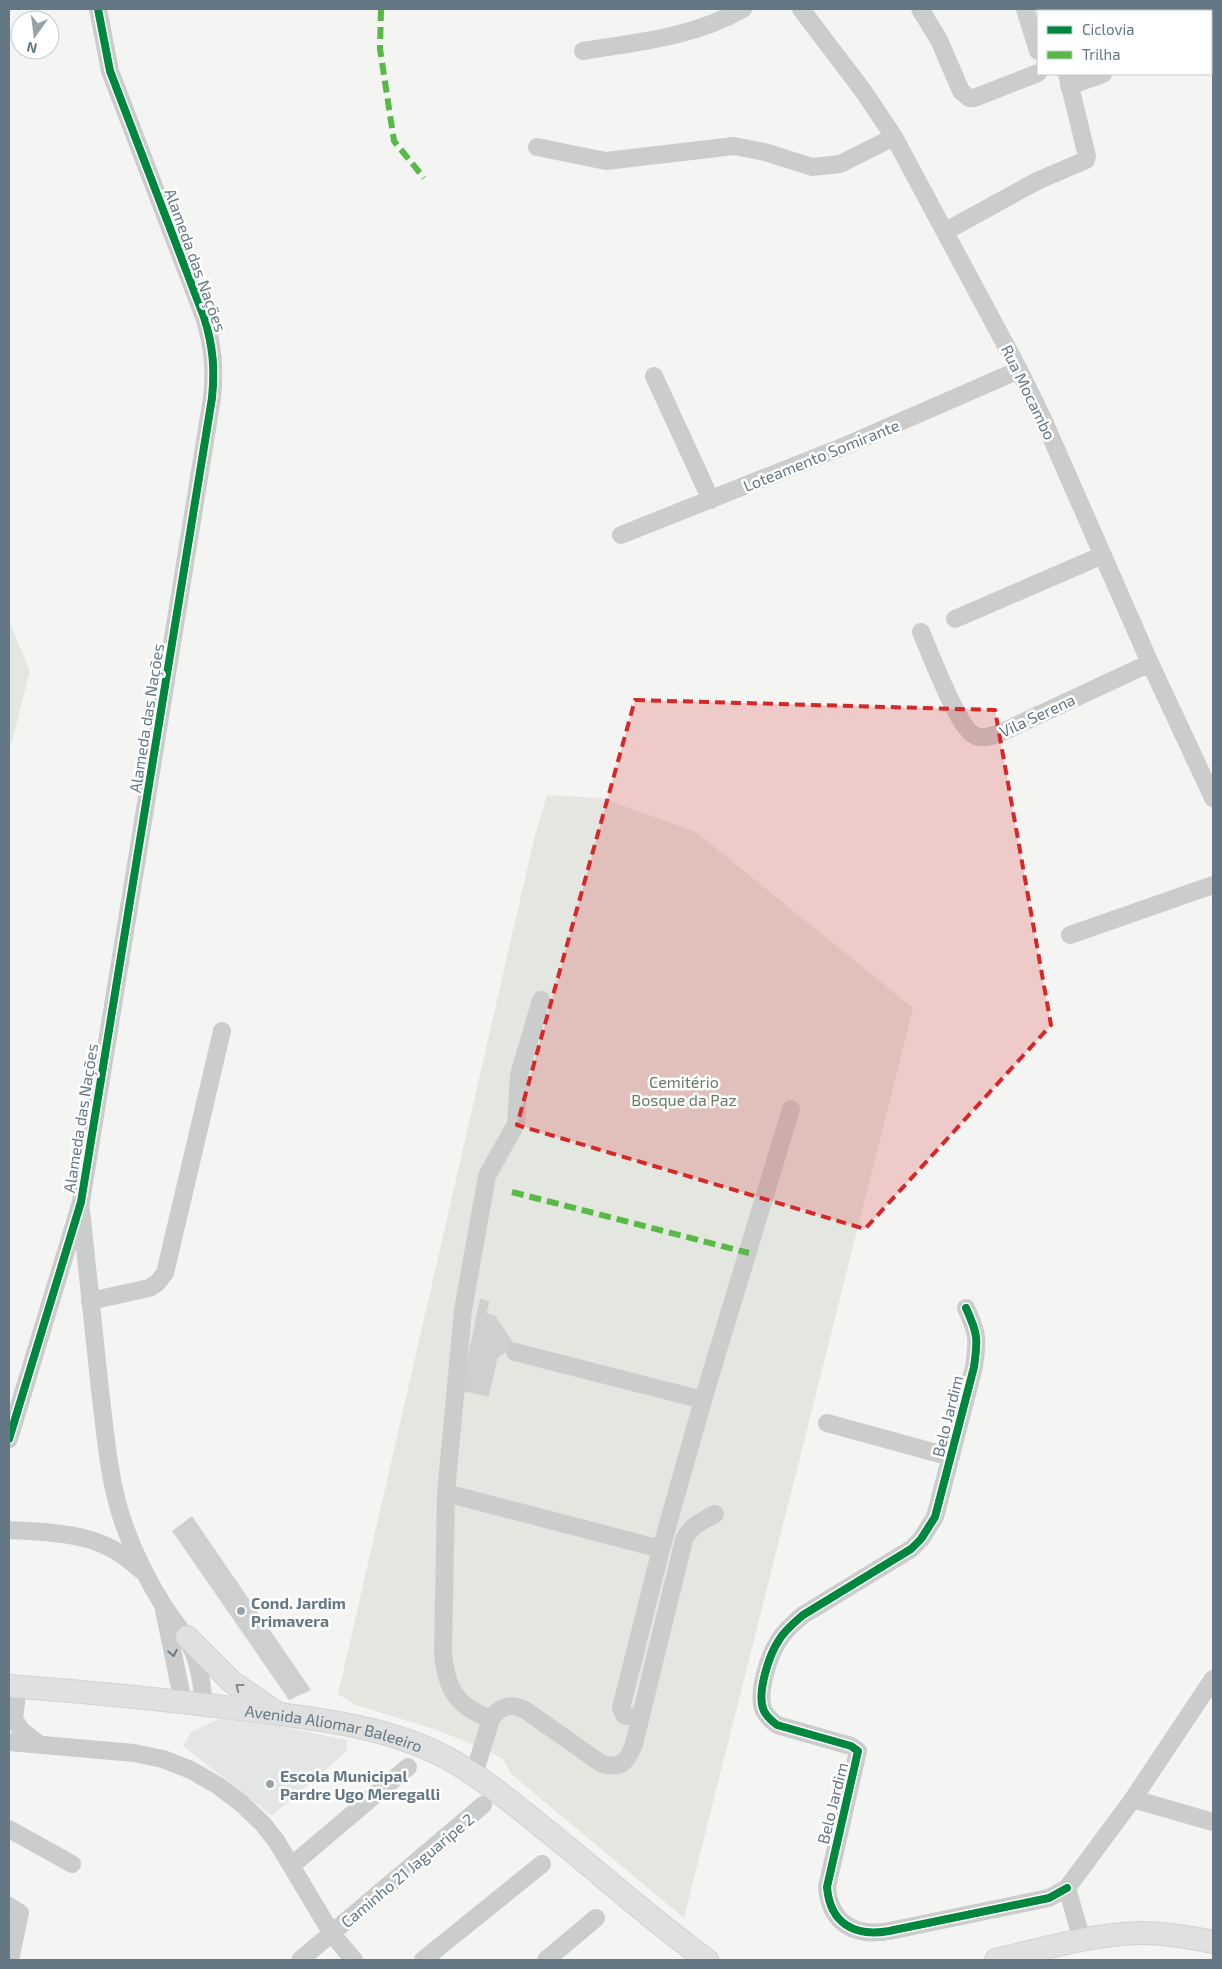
<svg xmlns="http://www.w3.org/2000/svg" width="1222" height="1969" font-family="'Exo 2',sans-serif">
  <style>
    .built { fill: #e4e5e5 }
    .green { fill: #e4e7e0 }
    .building { fill: #cecfcf; stroke: #e3e3e2 }
    .lines { fill: none; stroke-linecap: round; stroke-linejoin: round }
    .major-casing { stroke: #d1d2d1; stroke-width: 24 }
    .minor { stroke: #cbcdcd; stroke-width: 18 }
    .major { stroke: #e0e0e0; stroke-width: 22 }
    .quiet { stroke: #58b947; stroke-width: 6; stroke-dasharray: 12 6; stroke-linecap: butt }
    .cycleway-casing { stroke: #fff; stroke-width: 11 }
    .cycleway { stroke: #00873e; stroke-width: 8 }
    .oneway { stroke: #687c88 }
    .oneway2 { stroke: #7c8d96 }
    .marked { fill: #d62828; fill-opacity: 0.2; stroke: #d62828; stroke-width: 4; stroke-dasharray: 10 6; stroke-linejoin: round }
    .poi-dot { fill: #96a3aa; stroke: #fff; stroke-width: 2 }
    .labels { text-anchor: middle; dominant-baseline: central; stroke-width: 5; stroke-linejoin: round; paint-order: stroke }
    .street-label { font-size: 16px; fill: #637884; stroke: #fff }
    .park-label { font-size: 16px; fill: #697b62; stroke: #fff }
    .poi-label { font-size: 16px; font-weight: bold; fill: #637884; stroke: #fff; text-anchor: start }
  </style>
  <rect width="100%" height="100%" fill="#f4f4f2"/>
  <!-- built -->
  <path class="built" d="M219 1719 274 1725 347 1740V1751L272 1816 183 1746 191 1732Z"/>
  <!-- green -->
  <path class="green" d="M9 621 30 671 9 753Z
    M547 795 601 798 696 832 913 1008 684 1918 511 1774 503 1759 482 1748 434 1729 356 1705 338 1694 534 839Z"/>
  <!-- building -->
  <path class="building" d="M480 1298 490 1301 487 1313 495 1315 516 1346 498 1358 489 1397 460 1391Z
    M192 1516 311 1690 289 1700 172 1531Z"/>
  <g class="lines">
    <!-- major casing -->
    <g class="major-casing">
      <g id="major">
        <path d="M187 1637 232 1682 274 1711"/>
        <path id="s1" d="M9 1686C89 1692 170 1700 249 1710 317 1719 388 1726 449 1759 484 1779 515 1805 546 1830 600 1873 651 1920 707 1960"/>
        <path d="M996 1960C1043 1949 1092 1934 1140 1933 1165 1933 1189 1937 1213 1942"/>
      </g>
    </g>
    <!-- minor -->
    <path class="minor" d="M801 9 864 92 894 137 1019 370 1043 419 1150 663 1213 798
      M920 9 939 40 961 91 969 98H974L1038 73
      M1025 9 1038 51
      M1072 9V11
      M1193 9 1195 11
      M1211 29 1213 28
      M583 51C638 42 694 37 743 9
      M1069 86 1103 74
      M537 147 606 161 734 146 765 152 812 167 840 164 894 137
      M946 231 1037 181 1086 160 1087 156 1085 148 1067 74
      M654 376 711 500
      M621 535 847 445 1019 370
      M955 619 1103 555
      M921 632C930 652 957 726 974 735 982 740 992 736 1000 733L1150 663
      M1070 935 1213 885
      M81 1210C87 1270 94 1330 100 1390 105 1430 108 1471 119 1509 129 1543 145 1576 163 1605 175 1623 188 1637 195 1656 201 1672 202 1688 204 1704
      M90 1301 149 1288 157 1283 165 1273 222 1031
      M966 1308C978 1334 978 1339 974 1367L935 1517 921 1539 911 1549 803 1615C794 1623 785 1630 779 1640 769 1655 756 1694 764 1711 767 1717 772 1721 777 1725L851 1746 858 1751 827 1887C830 1924 855 1937 889 1931L1049 1898 1067 1888
      M515 1352 703 1400
      M827 1423 951 1457
      M9 1439 81 1202 212 398C215 368 213 346 204 317L110 71 98 9
      M446 1493 661 1549
      M9 1530C39 1532 73 1532 102 1544 117 1550 129 1560 141 1570
      M164 1610 183 1702
      M18 1687 14 1719 21 1730 40 1745
      M491 1719C457 1707 446 1689 443 1653L446 1493 463 1310 487 1176 516 1124 519 1075 541 1000
      M640 1719 624 1715 621 1708 661 1549 703 1400 791 1109
      M9 1742 134 1753 163 1759 191 1770 217 1785 241 1803 263 1824 277 1842 332 1934 354 1960
      M474 1774 491 1719C501 1705 511 1703 525 1710L602 1764C622 1769 627 1762 634 1744L684 1540C690 1526 702 1521 715 1514
      M1133 1799 1213 1822
      M9 1829 72 1864
      M292 1865 408 1767
      M9 1906 20 1913 10 1960
      M1082 1940 1067 1888 1133 1799 1213 1679
      M300 1960 483 1805
      M423 1960 542 1864
      M546 1960 596 1918"/>
    <!-- major -->
    <use href="#major" class="major"/>
    <!-- quiet -->
    <path class="quiet" d="M381 9 380 49 394 141 424 178
      M512 1192 749 1253"/>
    <!-- cycleway casing -->
    <g class="cycleway-casing">
      <path id="cycleway" d="M966 1308C978 1334 978 1339 974 1367L935 1517 921 1539 911 1549 803 1615C794 1623 785 1630 779 1640 769 1655 756 1694 764 1711 767 1717 772 1721 777 1725L851 1746 858 1751 827 1887C830 1924 855 1937 889 1931L1049 1898 1067 1888
        M9 1439 81 1202 212 398C215 368 213 346 204 317L110 71 98 9"/>
    </g>
    <!-- cycleway -->
    <use href="#cycleway" class="cycleway"/>
  </g>
  <!-- one-way arrows -->
  <defs><path id="oneway-chevron" d="M-2-3.5L2.5 0L-2 3.5" fill="none" stroke-width="1.6" stroke-linecap="round" stroke-linejoin="round" transform="scale(1.25)"/></defs>
  <use class="oneway" href="#oneway-chevron" transform="translate(173 1653) rotate(79)"/>
  <use class="oneway2" href="#oneway-chevron" transform="translate(239 1687) rotate(-142)"/>
  <!-- marked area -->
  <path class="marked" d="M635 700 995 710 1051 1025 865 1229 517 1125Z"/>
  <!-- markers -->
  <g class="poi-dot">
    <circle cx="241" cy="1611" r="5"/>
    <circle cx="270" cy="1784" r="5"/>
  </g>
  <g class="labels">
    <!-- street labels -->
    <g class="street-label">
      <text transform="translate(196 260) rotate(70)">Alameda das Nações</text>
      <text transform="translate(1029 392) rotate(64)">Rua Mocambo</text>
      <text transform="translate(821 455) rotate(-22)">Loteamento Somirante</text>
      <text transform="translate(1037 715) rotate(-25)">Vila Serena</text>
      <text transform="translate(146 718) rotate(-81)">Alameda das Nações</text>
      <text transform="translate(80 1118) rotate(-81)">Alameda das Nações</text>
      <text transform="translate(947 1416) rotate(-76)">Belo Jardim</text>
      <text stroke="none"><textPath href="#s1" startOffset="328">Avenida Aliomar Baleeiro</textPath></text>
      <text transform="translate(832 1803) rotate(-76)">Belo Jardim</text>
      <text transform="translate(407 1870) rotate(-40)">Caminho 21 Jaguaripe 2</text>
    </g>
    <!-- park labels -->
    <g class="park-label">
      <text x="684" y="1081">Cemitério<tspan x="684" dy="18">Bosque da Paz</tspan></text>
    </g>
    <!-- poi labels -->
    <g class="poi-label">
      <text x="251" y="1602">Cond. Jardim<tspan x="251" dy="18">Primavera</tspan></text>
      <text x="280" y="1775">Escola Municipal<tspan x="280" dy="18">Pardre Ugo Meregalli</tspan></text>
    </g>
  </g>
  <!-- border -->
  <rect width="1222" height="1969" fill="none" stroke="#637884" stroke-width="20"/>
  <!-- legend -->
  <rect x="1037" y="10" width="175" height="65" fill="#ffffff" stroke="#c1c9ce"/>
  <rect x="1047" y="26" width="25" height="8" fill="#00873e" stroke="#c1c9ce"/>
  <text x="1082" y="35" font-size="15" fill="#637884">Ciclovia</text>
  <rect x="1047" y="51" width="25" height="8" fill="#58b947" stroke="#c1c9ce"/>
  <text x="1082" y="60" font-size="15" fill="#637884">Trilha</text>
  <!-- north arrow -->
  <g transform="translate(35 35) rotate(194)"><circle r="24" fill="#ffffff" stroke="#c1c9ce"/>
  <path d="M0-4L9 19L0 12L-9 19Z" fill="#96a3aa"/>
  <text y="-8" font-size="14" font-weight="bold" text-anchor="middle" fill="#637884">N</text>
  </g>
</svg>
